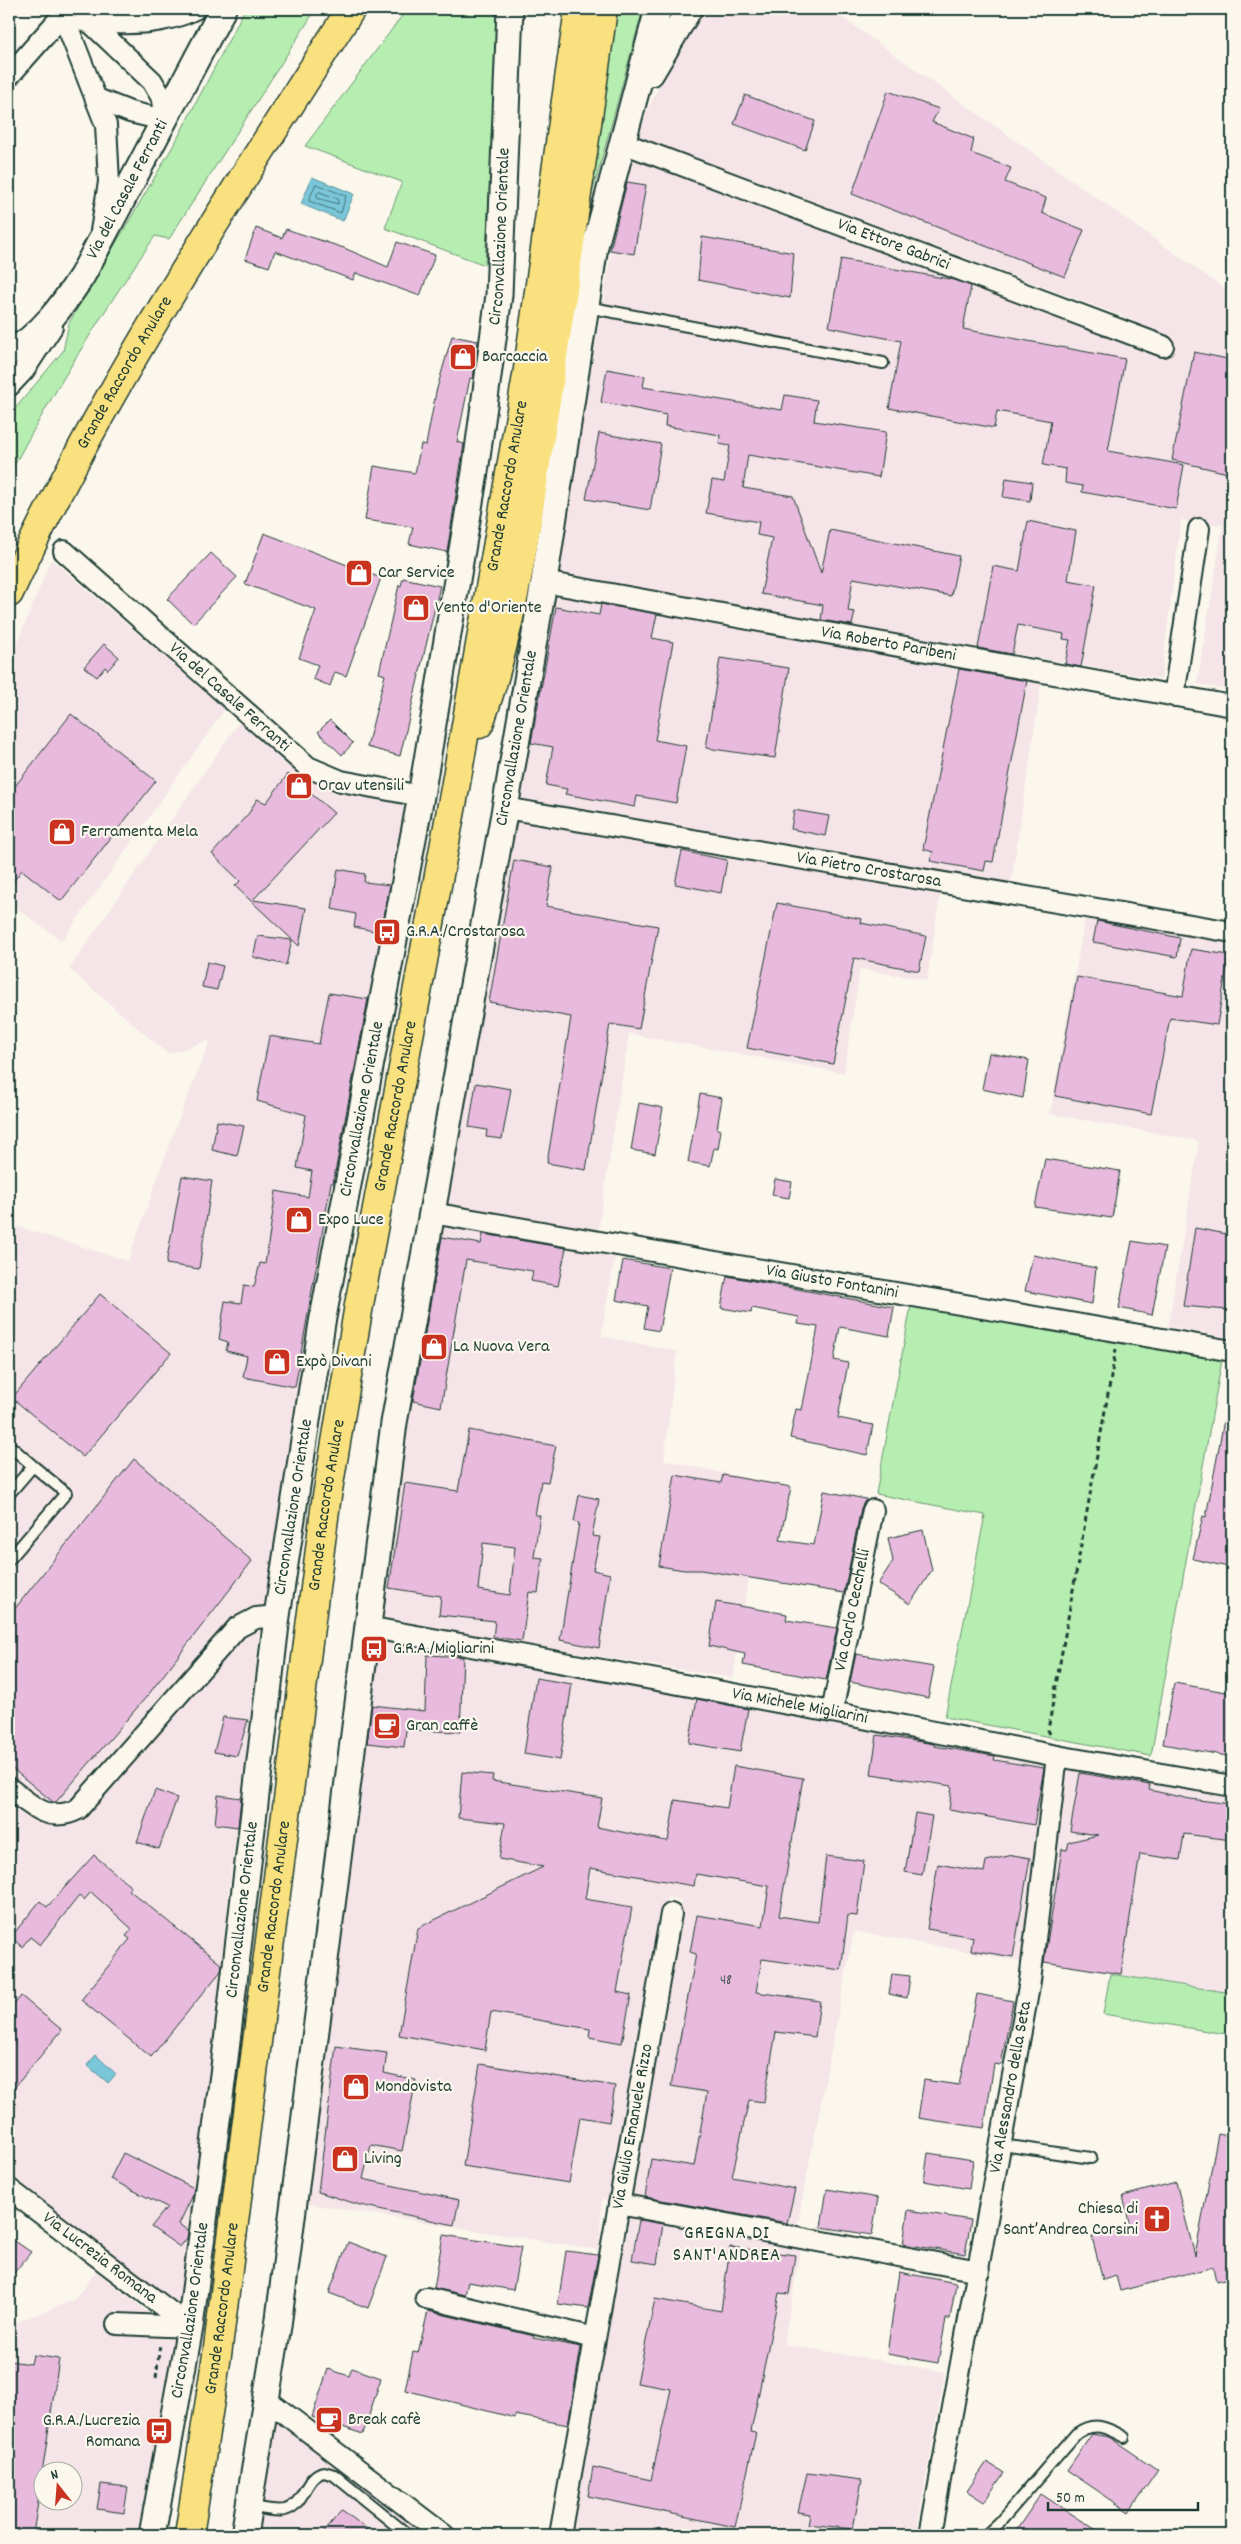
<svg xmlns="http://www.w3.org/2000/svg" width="1241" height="2544" font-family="Dekko,sans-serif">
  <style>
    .built { fill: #f5e5e8; fill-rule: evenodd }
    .green { fill: #b6eeb1; stroke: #6a9672 }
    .water { fill: #7ac7d9; stroke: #569097 }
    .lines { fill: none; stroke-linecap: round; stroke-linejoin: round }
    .shore { stroke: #437476; stroke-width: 1 }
    .building { fill: #e8badd; stroke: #1f3d34; fill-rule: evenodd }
    .service-casing { stroke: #1f3d34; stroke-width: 14 }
    .minor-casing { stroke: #1f3d34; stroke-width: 24 }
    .tertiary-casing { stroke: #1f3d34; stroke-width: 29 }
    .motorway-casing { stroke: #1f3d34; stroke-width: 31 }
    .path { stroke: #1f3d34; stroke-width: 3; stroke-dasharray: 5 4; stroke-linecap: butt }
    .service { stroke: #fbf7ec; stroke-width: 10 }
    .minor { stroke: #fbf7ec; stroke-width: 20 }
    .tertiary { stroke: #fbf7ec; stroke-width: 25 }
    .motorway { stroke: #fae180; stroke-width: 28 }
    .labels { text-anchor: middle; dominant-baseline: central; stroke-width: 4.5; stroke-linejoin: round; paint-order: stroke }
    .number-label { font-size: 15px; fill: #515c5e }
    .street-label { font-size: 18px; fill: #1f3d34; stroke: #fbf7ec }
    .poi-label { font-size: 18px; fill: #1f3d34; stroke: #fbf7ec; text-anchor: start }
    .neighbourhood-label { font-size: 19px; letter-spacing: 1px; fill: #1f3d34; stroke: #fbf7ec }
  </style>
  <rect width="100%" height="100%" fill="#fbf7ec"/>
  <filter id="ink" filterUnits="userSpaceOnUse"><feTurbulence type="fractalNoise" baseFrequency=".02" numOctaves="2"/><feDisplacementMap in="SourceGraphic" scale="10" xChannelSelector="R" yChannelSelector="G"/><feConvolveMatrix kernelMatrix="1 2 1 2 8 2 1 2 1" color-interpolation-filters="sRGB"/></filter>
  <g filter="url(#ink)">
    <!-- built -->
    <path class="built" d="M706 9H830L1232 294V691L1197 684 1223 525 1181 520 1161 679 555 575 628 157 1133 345V320L636 136 662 79Z
      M51 559 225 709 62 941 9 903V664Z
      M553 593 1042 679 1011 884 515 801Z
      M239 722 300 772 408 800 372 986 275 1559 259 1632 247 1771 231 1868 217 2012 179 2309 9 2177V1224L128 1261 173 1134 210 1040 168 1054 69 969Z
      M510 815 941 890 927 980 860 969 844 1073 629 1034 598 1231 442 1205Z
      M1085 918 1232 942V1339L1168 1326 1199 1141 1050 1114Z
      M437 1223 616 1251 601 1336 677 1351 664 1460 763 1482 733 1678 378 1620Z
      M372 1634 1049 1762 1024 1962 854 1931 796 2232 628 2197 681 1900 667 1897 608 2200 602 2199 599 2250 304 2203Z
      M1063 1764 1232 1794V1955L1225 1992 1039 1962Z
      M625 2215 801 2247 784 2344 945 2372 916 2535H570Z
      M96 2271 180 2338 141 2535H9V2325L74 2300ZM42 2472H72V2502H42Z
      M277 2420 431 2535H254Z"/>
    <!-- green -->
    <path class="green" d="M245 9H316L169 239 155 236C102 313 53 392 9 475V416L63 351 69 323 176 141Z
      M407 9H500L485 265 385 228 402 182 305 146Z
      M615 9H643L591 198Z
      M911 1306 1222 1360 1151 1756 945 1717 985 1515 876 1494Z
      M1232 1955V2035L1103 2014 1110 1974 1225 1992Z"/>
    <!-- water -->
    <path class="water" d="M312 177 354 194 343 221 301 204Z
      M96 2055 116 2074 108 2083 87 2065Z"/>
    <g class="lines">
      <!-- shore -->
      <path class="shore" d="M316 184 346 196 341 213 309 201Z
        M320 192 338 199V204L317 198V194Z"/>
    </g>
    <!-- building -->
    <path class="building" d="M888 91 939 109 932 122 974 139 971 153 1011 168 1005 182 1046 198 1042 213 1084 230 1065 277 852 194Z
      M745 95 815 121 805 150 734 124Z
      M627 182 646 185 634 254 610 250Z
      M256 228 282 238 286 229 344 248 388 267 397 242 435 255 420 296 356 273 353 280 275 251 269 267 245 259Z
      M702 237 794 253 790 298 698 280Z
      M841 259 954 280 971 286 963 329 1125 359 1108 451 1184 465 1176 509 1082 492 1083 486 1065 483 1066 469 1043 465 1051 421 997 411 994 428 889 408 901 341 829 327Z
      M452 336 478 341 473 379 470 378 457 442 464 444 447 552 409 544 413 527 365 520 374 466 415 473 421 444 426 445 436 392Z
      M1194 352 1232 360V474L1172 460Z
      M607 369 645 376 643 387 782 410 785 395 817 400 814 421 886 432 879 477 748 455 743 488 793 496 821 573 830 530 959 556 951 596 853 578 848 611 855 612 852 625 821 620 823 605 761 594 772 538 757 535 759 522 706 513 712 480 724 482 730 446 719 444 720 435 665 426 666 415 601 402Z
      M599 433 661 444 650 510 586 499Z
      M1006 478 1032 482 1030 501 1003 497Z
      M1028 521 1076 531 1068 580 1096 585 1081 667 1065 664 1070 640 1063 639 1064 634 1018 625 1012 654 978 648 993 566 1019 571Z
      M264 533 381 578 346 676 335 672 330 686 313 679 318 665 299 658 316 610 245 584Z
      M211 553 237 577 193 624 167 599Z
      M403 578 440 586 400 756 367 747 385 675 379 673 399 585 401 586Z
      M601 604 657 614 652 638 673 642 655 740 686 746 676 803 637 796 635 807 565 794 567 789 546 785 553 747 531 743 556 607 599 615Z
      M104 644 119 657 108 670 105 667 97 677 84 667Z
      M720 658 789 668 775 758 706 748Z
      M959 669 1027 681 993 862 986 861 984 871 930 861 933 852 923 849Z
      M71 714 156 781 61 901 22 870 9 887V794Z
      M330 720 353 743 342 755 318 732Z
      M288 774 334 813 253 900 306 908 299 946 235 886 240 881 212 854 249 813 257 799 266 803Z
      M794 810 829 816 825 836 791 829Z
      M682 851 727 860 721 893 675 884Z
      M514 860 553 867 546 906 658 926 639 1029 610 1024 586 1170 547 1163 571 1017 489 1002Z
      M338 869 365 874 364 882 390 885 383 922 375 921 374 931 354 927 356 914 332 909Z
      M777 903 862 919 861 923 926 936 919 971 854 958 833 1064 747 1048Z
      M1097 921 1180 938 1177 957 1093 942Z
      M258 936 292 940 286 965 253 957Z
      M1191 949 1229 955 1217 1025 1170 1018 1151 1114 1055 1096 1077 977 1183 996Z
      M207 962 223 966 217 990 202 987Z
      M329 993 368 999 333 1183H331L295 1387 243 1377 247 1356 226 1351 228 1342 219 1339 225 1301 241 1303 244 1285 254 1287 260 1263 265 1264 276 1191 308 1197 312 1171 297 1168 306 1115 257 1101 269 1036 319 1044Z
      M989 1053 1029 1060 1023 1098 982 1089Z
      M476 1083 511 1089 502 1139 486 1137 487 1130 469 1127Z
      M700 1094 722 1098 717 1129 721 1130 718 1149 714 1148 710 1166 688 1162Z
      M639 1103 663 1108 655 1154 631 1150Z
      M217 1121 244 1126 237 1156 212 1150Z
      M1045 1159 1120 1171 1112 1218 1035 1207Z
      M182 1176 212 1181 199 1269 166 1264Z
      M775 1179 792 1182 789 1198 772 1195Z
      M1195 1228 1232 1235V1277L1227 1310 1183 1306Z
      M483 1234 566 1248 558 1286 531 1281 533 1271 466 1260 441 1407 413 1401 442 1237 481 1244Z
      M1132 1241 1165 1247 1152 1315 1119 1308Z
      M1033 1255 1096 1268 1092 1304 1025 1291Z
      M623 1260 670 1268 659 1331 644 1328 648 1306 616 1300Z
      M727 1276 894 1307 889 1336 840 1327 834 1360 848 1363 838 1418 873 1425 867 1455 790 1438 796 1409 802 1410 818 1327 798 1324 799 1317 752 1308 751 1313 721 1308Z
      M100 1294 171 1353 83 1457 12 1398Z
      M1224 1420 1232 1421V1549L1228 1567 1193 1559 1203 1516 1206 1517Z
      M469 1430 556 1446 548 1482 541 1481 535 1515H540L534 1557 543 1558 538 1593 529 1592 522 1641 493 1637 495 1621 439 1615 441 1596 389 1588 405 1483 458 1491ZM483 1543 515 1547 510 1595 478 1590Z
      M134 1459 252 1561 148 1695 56 1802H53L9 1766V1616Z
      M675 1475 721 1483 723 1475 791 1487 780 1540 814 1545 824 1491 866 1499 861 1508 844 1593 701 1570H684L659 1566Z
      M579 1495 599 1499 592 1536 600 1537 593 1570 610 1574 599 1648 560 1640 579 1523 574 1522Z
      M923 1530 932 1570 910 1604 878 1584 893 1561 888 1538Z
      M716 1602 787 1614 786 1620 837 1628 826 1680 743 1665 745 1654 709 1646Z
      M856 1654 934 1667 928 1698 850 1682Z
      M427 1655 463 1657 460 1732 406 1730 404 1747 367 1743 372 1705 425 1711Z
      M536 1678 572 1684 560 1760 524 1754Z
      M1174 1683 1232 1693V1757L1163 1744Z
      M697 1699 748 1709 740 1752 689 1743Z
      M223 1717 248 1720 237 1756 214 1752Z
      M877 1735 934 1744V1746L995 1756 994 1760 1044 1768 1034 1825 949 1810 952 1786 871 1774Z
      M734 1766 803 1778 779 1916 818 1922 826 1856 864 1861 857 1916 848 1915 841 1970 762 1959 756 1992 820 2001 815 2037 776 2032 764 2102 749 2100 732 2177 795 2189 787 2223 645 2197 651 2159 694 2166 707 2092 671 2086 696 1954 690 1952 697 1915 763 1926 769 1886 696 1874 694 1886 590 1868 585 1899 632 1907 617 1992 631 1995 622 2043 589 2037 590 2029 491 2012 485 2050 399 2035 418 1928 543 1867 499 1859 505 1823 458 1818 462 1772 493 1775 492 1781 602 1798 597 1827 666 1841H668L675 1800 727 1808Z
      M1080 1773 1150 1785 1149 1790 1190 1799 1232 1804V1840L1184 1834 1180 1860 1140 1854 1121 1974 1044 1962 1062 1849 1067 1850 1069 1842 1098 1835 1070 1831Z
      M155 1790 177 1798 159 1849 137 1842Z
      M218 1795 241 1798 238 1827 215 1824Z
      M915 1813 932 1816 922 1875 905 1872Z
      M94 1855 131 1887 129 1890 222 1965 221 1971 151 2057 81 2000 130 1939 126 1936 132 1929 91 1892 84 1900 79 1896 40 1945 30 1937 22 1947 11 1937 40 1901 47 1907Z
      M1013 1855 1030 1858 1013 1957 971 1950 973 1937 927 1929 938 1864 984 1872 986 1861Z
      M892 1974 910 1976 907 1998 889 1994Z
      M977 1994 1013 2001 1001 2065 994 2064 984 2128 918 2118 924 2080 959 2085Z
      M21 1996 62 2030 9 2094V2011Z
      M336 2046 387 2053 384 2073 416 2080 402 2151 371 2145 363 2179 459 2200 454 2225 360 2205 318 2192Z
      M480 2064 615 2086 609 2122 580 2117 569 2183 463 2166Z
      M1218 2134 1232 2137V2277L1216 2281 1213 2267 1120 2291 1116 2276 1103 2280 1092 2237 1130 2227 1123 2196 1176 2182 1195 2256Z
      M123 2153 194 2188 192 2197 179 2224 188 2231 187 2238 180 2247 151 2227 167 2207 110 2179Z
      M928 2153 973 2160 969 2189 924 2181Z
      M827 2189 878 2198 872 2235 821 2227Z
      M908 2210 971 2220 965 2254 903 2244Z
      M639 2220 663 2224 657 2264 632 2260Z
      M443 2235 521 2247 513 2290 468 2282 465 2295 434 2288Z
      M9 2237 31 2252 9 2279Z
      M348 2242 387 2257 368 2308 329 2293Z
      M730 2247 795 2255 789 2294 779 2293 751 2432 756 2433 735 2527 588 2496 593 2467 651 2480 671 2389 637 2383 655 2299 721 2311Z
      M566 2251 598 2255 588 2308 558 2304Z
      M899 2272 956 2283 950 2319H946L938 2363 887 2354Z
      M428 2311 534 2336 533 2338 581 2347 568 2425 515 2415V2418L405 2390 413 2352 418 2353Z
      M33 2355 59 2359 33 2535H9V2361L31 2364Z
      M352 2368 381 2378 363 2434 312 2417 328 2369 349 2376Z
      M1092 2434 1109 2437 1158 2470 1129 2512 1067 2470Z
      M987 2462 1004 2473 984 2502 967 2491Z
      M807 2473 862 2480 853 2529 808 2524 810 2514 798 2512Z
      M101 2484 128 2487 124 2513 97 2509Z
      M1041 2494 1104 2535H1013Z
      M342 2510 375 2535H321Z"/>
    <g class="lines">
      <!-- service casing -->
      <g class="service-casing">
        <path id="service" d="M587 307 883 363
          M9 1445 33 1466 9 1494
          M9 1560 66 1493 33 1466
          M1002 2145 1091 2158
          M250 2506C260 2508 275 2512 285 2510 305 2505 305 2475 324 2472L334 2475 408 2535
          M986 2535 999 2523 1076 2434C1094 2421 1106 2427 1124 2437"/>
      </g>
      <!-- minor casing -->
      <g class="minor-casing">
        <g id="minor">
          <path d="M63 15 106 125 109 182 101 231"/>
          <path d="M84 21 91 23C125 23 163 26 195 9"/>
          <path d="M91 23 152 81 162 98 164 120 130 112 97 99"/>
          <path d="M9 76 68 9"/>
          <path id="s1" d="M623 143 1163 346"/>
          <path d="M9 386 24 370 52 327"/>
          <path id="s2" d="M64 551 308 767 341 781 421 796"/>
          <path id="s3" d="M544 582 1232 706"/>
          <path d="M1174 696 1199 529"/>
          <path id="s4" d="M505 808 1232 932"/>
          <path id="s5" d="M432 1213 1232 1351"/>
          <path id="s6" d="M367 1627 832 1712 1057 1756 1232 1786"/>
          <path id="s7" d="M832 1712 873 1510"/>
          <path d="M9 1788C30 1805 49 1824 78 1809L237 1628 256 1618 277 1616"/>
          <path id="s8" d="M9 2189 190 2327"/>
          <path d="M619 2204 979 2271"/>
          <path d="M426 2298 595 2338"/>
          <path d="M117 2324 190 2327"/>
          <path d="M267 2400 444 2535"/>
          <path id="s9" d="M560 2535 671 1914"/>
          <path id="s10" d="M930 2535 1030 1981 1057 1756"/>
        </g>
      </g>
      <!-- tertiary casing -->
      <g class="tertiary-casing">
        <g id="tertiary">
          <path d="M651 73 689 9"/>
          <path id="s11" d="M9 353C40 337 63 305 82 276L223 9"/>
          <path id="s12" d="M152 2535 190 2327 224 2067 277 1616 322 1323 421 796 475 472 499 295 510 9"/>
          <path id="s13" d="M244 2535 278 2326 394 1423 505 808 544 582 595 246 658 9"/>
        </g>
      </g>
      <!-- motorway casing -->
      <g class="motorway-casing">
        <g id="motorway">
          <path id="s14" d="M9 593C103 388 230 199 351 9"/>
          <path d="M479 724C512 633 524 539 539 443 563 299 583 154 603 9"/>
          <path id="s15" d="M189 2535 217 2355 326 1502 359 1305 454 794 527 376 579 9"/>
        </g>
      </g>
      <!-- path -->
      <path class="path" d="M1050 1734 1048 1730 1116 1349
        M156 2378 160 2344"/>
      <!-- service -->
      <use href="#service" class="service"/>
      <!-- minor -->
      <use href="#minor" class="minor"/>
      <!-- tertiary -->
      <use href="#tertiary" class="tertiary"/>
      <!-- motorway -->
      <use href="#motorway" class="motorway"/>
    </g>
  </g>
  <!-- icons -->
  <defs>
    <g id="shop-square" transform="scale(1.4375)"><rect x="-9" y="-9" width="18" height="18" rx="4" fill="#c8321e" stroke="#fbf7ec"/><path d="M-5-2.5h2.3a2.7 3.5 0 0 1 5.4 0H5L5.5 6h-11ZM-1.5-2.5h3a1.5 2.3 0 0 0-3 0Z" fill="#fff"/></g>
    <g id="bus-square" transform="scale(1.4375)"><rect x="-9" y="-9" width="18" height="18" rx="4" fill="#c8321e" stroke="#fbf7ec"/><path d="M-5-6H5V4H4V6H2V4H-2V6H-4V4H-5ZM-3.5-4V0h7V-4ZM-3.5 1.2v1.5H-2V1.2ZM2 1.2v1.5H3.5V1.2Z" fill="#fff"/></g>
    <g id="cafe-square" transform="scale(1.4375)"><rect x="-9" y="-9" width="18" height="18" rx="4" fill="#c8321e" stroke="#fbf7ec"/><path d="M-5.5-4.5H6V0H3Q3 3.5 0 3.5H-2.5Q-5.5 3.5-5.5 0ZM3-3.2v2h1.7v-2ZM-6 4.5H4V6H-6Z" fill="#fff"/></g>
    <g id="church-square" transform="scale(1.4375)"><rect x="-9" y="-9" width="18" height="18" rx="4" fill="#c8321e" stroke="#fbf7ec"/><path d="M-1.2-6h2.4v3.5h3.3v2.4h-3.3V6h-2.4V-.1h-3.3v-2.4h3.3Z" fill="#fff"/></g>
  </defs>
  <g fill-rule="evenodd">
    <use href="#shop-square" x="463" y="357"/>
    <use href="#shop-square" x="359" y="573"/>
    <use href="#shop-square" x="416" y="608"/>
    <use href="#shop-square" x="299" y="786"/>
    <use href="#shop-square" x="62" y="832"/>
    <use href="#bus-square" x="387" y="932"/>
    <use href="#shop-square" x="299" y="1220"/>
    <use href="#shop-square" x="434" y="1347"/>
    <use href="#shop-square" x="277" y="1362"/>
    <use href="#bus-square" x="374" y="1649"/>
    <use href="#cafe-square" x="387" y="1726"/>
    <use href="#shop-square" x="356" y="2087"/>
    <use href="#shop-square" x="345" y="2159"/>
    <use href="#church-square" x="1157" y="2219"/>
    <use href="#cafe-square" x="329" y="2420"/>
    <use href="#bus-square" x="159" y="2431"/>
  </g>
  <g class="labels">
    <!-- number labels -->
    <g class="number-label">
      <text x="726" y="1981">48</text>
    </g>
    <!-- street labels -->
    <g class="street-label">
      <text stroke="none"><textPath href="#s11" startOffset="205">Via del Casale Ferranti</textPath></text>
      <text stroke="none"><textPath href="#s12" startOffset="2326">Circonvallazione Orientale</textPath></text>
      <text stroke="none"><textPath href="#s1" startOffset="289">Via Ettore Gabrici</textPath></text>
      <text stroke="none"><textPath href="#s14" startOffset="249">Grande Raccordo Anulare</textPath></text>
      <text stroke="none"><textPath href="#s15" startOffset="2074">Grande Raccordo Anulare</textPath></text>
      <text stroke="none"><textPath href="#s3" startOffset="350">Via Roberto Paribeni</textPath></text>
      <text stroke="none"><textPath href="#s2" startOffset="221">Via del Casale Ferranti</textPath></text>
      <text stroke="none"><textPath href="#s13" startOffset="1818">Circonvallazione Orientale</textPath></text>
      <text stroke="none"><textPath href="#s4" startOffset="369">Via Pietro Crostarosa</textPath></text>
      <text stroke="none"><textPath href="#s15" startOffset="1444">Grande Raccordo Anulare</textPath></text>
      <text stroke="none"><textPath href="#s12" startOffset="1442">Circonvallazione Orientale</textPath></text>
      <text stroke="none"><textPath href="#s5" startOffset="406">Via Giusto Fontanini</textPath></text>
      <text stroke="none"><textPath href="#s15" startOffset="1039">Grande Raccordo Anulare</textPath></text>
      <text stroke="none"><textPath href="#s12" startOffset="1038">Circonvallazione Orientale</textPath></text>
      <text stroke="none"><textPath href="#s7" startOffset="104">Via Carlo Cecchelli</textPath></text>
      <text stroke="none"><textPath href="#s6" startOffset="440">Via Michele Migliarini</textPath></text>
      <text stroke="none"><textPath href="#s15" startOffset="634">Grande Raccordo Anulare</textPath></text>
      <text stroke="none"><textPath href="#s12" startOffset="632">Circonvallazione Orientale</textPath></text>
      <text stroke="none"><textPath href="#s10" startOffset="455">Via Alessandro della Seta</textPath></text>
      <text stroke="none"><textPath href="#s9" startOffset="415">Via Giulio Emanuele Rizzo</textPath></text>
      <text stroke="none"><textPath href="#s8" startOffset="114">Via Lucrezia Romana</textPath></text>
      <text stroke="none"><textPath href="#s15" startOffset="229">Grande Raccordo Anulare</textPath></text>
      <text stroke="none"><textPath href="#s12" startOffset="228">Circonvallazione Orientale</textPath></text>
    </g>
    <!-- poi labels -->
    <g class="poi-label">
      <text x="482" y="357">Barcaccia</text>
      <text x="378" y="573">Car Service</text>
      <text x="435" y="608">Vento d'Oriente</text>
      <text x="318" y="786">Orav utensili</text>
      <text x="81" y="832">Ferramenta Mela</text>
      <text x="406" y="932">G.R.A./Crostarosa</text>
      <text x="318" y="1220">Expo Luce</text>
      <text x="453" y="1347">La Nuova Vera</text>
      <text x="296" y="1362">Expò Divani</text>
      <text x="393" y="1649">G.R.A./Migliarini</text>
      <text x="406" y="1726">Gran caffè</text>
      <text x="375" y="2087">Mondovista</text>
      <text x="364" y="2159">Living</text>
      <text x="1138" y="2209" text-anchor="end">Chiesa di<tspan x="1138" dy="21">Sant’Andrea Corsini</tspan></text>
      <text x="348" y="2420">Break cafè</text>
      <text x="140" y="2421" text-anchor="end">G.R.A./Lucrezia<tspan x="140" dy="21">Romana</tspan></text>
    </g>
    <!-- neighbourhood labels -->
    <g class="neighbourhood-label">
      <text x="727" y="2234">GREGNA DI<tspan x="727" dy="22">SANT'ANDREA</tspan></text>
    </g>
  </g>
  <!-- margin -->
  <rect width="1241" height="2544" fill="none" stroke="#fbf7ec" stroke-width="30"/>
  <rect x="15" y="15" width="1211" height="2514" fill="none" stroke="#1f3d34" stroke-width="2" filter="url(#ink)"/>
  <!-- north arrow -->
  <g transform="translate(58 2486) rotate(343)"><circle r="24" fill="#fbf7ec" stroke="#a3ada2"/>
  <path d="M0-4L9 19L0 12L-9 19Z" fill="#c8321e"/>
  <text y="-8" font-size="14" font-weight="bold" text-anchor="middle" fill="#1f3d34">N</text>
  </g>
  <!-- scale -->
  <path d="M1048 2502v8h150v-8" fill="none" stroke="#1f3d34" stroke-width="2.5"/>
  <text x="1056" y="2502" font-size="15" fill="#1f3d34" stroke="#fbf7ec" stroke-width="4" paint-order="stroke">50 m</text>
</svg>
